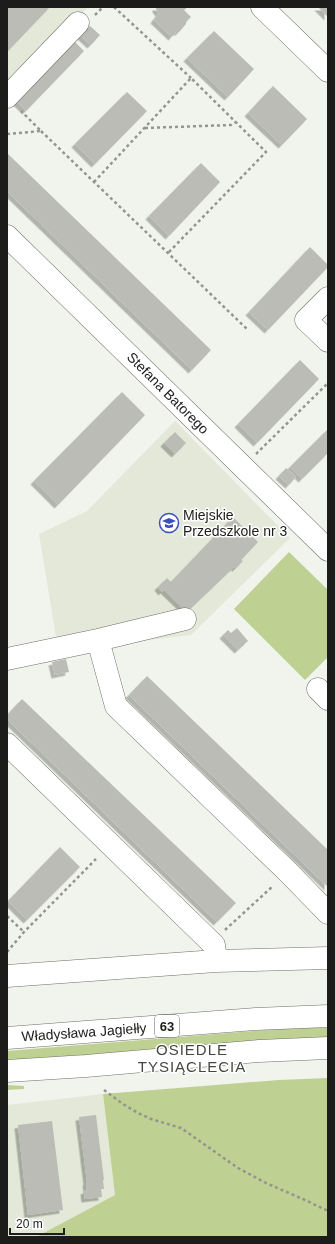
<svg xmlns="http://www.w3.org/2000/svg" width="335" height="1244" font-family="Helvetica,sans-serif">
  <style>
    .built { fill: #e3e8d9 }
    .green { fill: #bed092 }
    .building { fill: #babcb5; filter: url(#shadow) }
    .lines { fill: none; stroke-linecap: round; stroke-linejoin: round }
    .minor-casing { stroke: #6e7069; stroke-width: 23 }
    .major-casing { stroke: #6e7069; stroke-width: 23 }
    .path { stroke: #93958f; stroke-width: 2.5; stroke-dasharray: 3 3; stroke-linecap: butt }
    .minor { stroke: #fff; stroke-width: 22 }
    .major { stroke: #fff; stroke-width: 22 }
    .labels { text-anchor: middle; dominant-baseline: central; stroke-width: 3; stroke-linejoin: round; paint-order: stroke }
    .shield { fill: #fff; stroke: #60615f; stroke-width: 1 }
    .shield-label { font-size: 13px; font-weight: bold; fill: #1c1d1a }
    .street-label { font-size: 14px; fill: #1c1d1a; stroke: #fff }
    .poi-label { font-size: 14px; fill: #1c1d1a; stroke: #fff; text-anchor: start }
    .neighbourhood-label { font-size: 15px; letter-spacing: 1px; fill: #454741; stroke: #fff }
  </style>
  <defs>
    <filter id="shadow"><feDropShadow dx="-3.5" dy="3.5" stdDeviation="0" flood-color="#0004"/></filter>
  </defs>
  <rect width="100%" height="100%" fill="#f1f4ec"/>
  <!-- built -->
  <path class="built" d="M7 7H88L7 89Z
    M175 421 290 538 191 635 131 642 127 625 56 637 39 534 87 511Z
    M103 1094 115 1195 36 1237H7V1105Z"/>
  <!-- green -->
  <path class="green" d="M289 552 328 590V657L305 680 234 609Z
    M291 1028H328V1039L7 1063V1051Z
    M328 1078V1237H36L115 1195 103 1094 279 1080Z
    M7 1085 24 1086V1089L7 1090Z"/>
  <!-- building -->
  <path class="building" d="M7 7H50L7 52Z
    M156 7H188L184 10 191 17 186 22V24L179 32H176L172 37 154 20 159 13 156 9Z
    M318 7H328V17Z
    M90 26 100 35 91 45 81 36Z
    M214 31 254 69 228 97 187 58Z
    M72 39 84 51 26 111 14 99Z
    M273 86 307 119 282 145 248 113Z
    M127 92 147 111 95 164 75 144Z
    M7 153 211 350 192 370 7 191Z
    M201 163 220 182 169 236 149 216Z
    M310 247 328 265V267L268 330 249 312Z
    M300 360 319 379 257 443 238 424Z
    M122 392 145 415 58 505 34 481Z
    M328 429V453L302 479 290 467Z
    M175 432 186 443 175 454 164 443Z
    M286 468 296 477 289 485 279 476Z
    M233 517 258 542 241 560 243 561 236 568 234 567 187 612 164 590 162 592 158 587 167 578 171 582Z
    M237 628 248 641 238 650 223 635 228 630 231 633Z
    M66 659 69 672 55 675 52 662Z
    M147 676 328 850V887L129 695Z
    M22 699 236 903 217 922 7 719V715Z
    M60 847 80 867 27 920 8 901Z
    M96 1115 104 1180H103L104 1189H101L102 1197 85 1199 84 1191 87 1190 86 1182H87L79 1117Z
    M52 1121 63 1210 28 1215 18 1125Z"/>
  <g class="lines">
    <!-- minor casing -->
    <g class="minor-casing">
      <path id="minor" d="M262 7 328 71
        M7 97 78 23
        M7 236 328 550
        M328 298 306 320 328 341
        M98 640 116 706 288 872 328 913
        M7 659 98 640 185 619
        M318 689 328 699
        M7 744 214 945 216 961
        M7 976 216 961 328 958"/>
    </g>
    <!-- major casing -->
    <g class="major-casing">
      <path id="major" d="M7 1038 256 1019 328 1016
        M7 1071 86 1066 259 1051 328 1048"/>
    </g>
    <!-- path -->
    <path class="path" d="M114 7 191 78
      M95 15 103 7
      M145 128 231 125 236 122
      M41 131 248 330
      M7 134 41 131 21 111
      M94 182 191 78 266 152 168 253
      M256 454 328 383
      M7 916 24 932
      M225 930 273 886
      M7 952 24 932 96 859
      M104 1090 123 1104 138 1113 151 1119 181 1128 238 1168 266 1183 305 1200 328 1211"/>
    <!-- minor -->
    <use href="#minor" class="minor"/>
    <!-- major -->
    <use href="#major" class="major"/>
  </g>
  <!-- icons -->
  <defs>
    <g id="school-ring" transform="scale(1)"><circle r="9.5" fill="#fff" stroke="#3c4dc0" stroke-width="1.5"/><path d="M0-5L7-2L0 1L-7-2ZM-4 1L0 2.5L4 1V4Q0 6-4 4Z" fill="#3c4dc0"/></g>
  </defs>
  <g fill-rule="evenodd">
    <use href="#school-ring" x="169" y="523"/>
  </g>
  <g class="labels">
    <!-- shield labels -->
    <rect class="shield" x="155" y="1015" width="24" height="22" rx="3"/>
    <g class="shield-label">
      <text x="167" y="1026">63</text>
    </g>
    <!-- street labels -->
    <g class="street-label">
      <text transform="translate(168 393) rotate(45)">Stefana Batorego</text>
      <text transform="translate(84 1032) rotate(-4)">Władysława Jagiełły</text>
    </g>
    <!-- poi labels -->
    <g class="poi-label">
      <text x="183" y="515">Miejskie<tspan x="183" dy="16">Przedszkole nr 3</tspan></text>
    </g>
    <!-- neighbourhood labels -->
    <g class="neighbourhood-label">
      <text x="192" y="1049">OSIEDLE<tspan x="192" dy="17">TYSIĄCLECIA</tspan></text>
    </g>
  </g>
  <!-- border -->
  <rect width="335" height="1244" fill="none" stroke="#1c1d1a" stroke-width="16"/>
  <!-- scale -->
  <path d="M10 1228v6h54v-6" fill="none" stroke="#1c1d1a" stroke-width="2"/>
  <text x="16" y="1228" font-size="12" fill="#1c1d1a" stroke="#ffffff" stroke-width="3" paint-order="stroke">20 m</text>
</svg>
